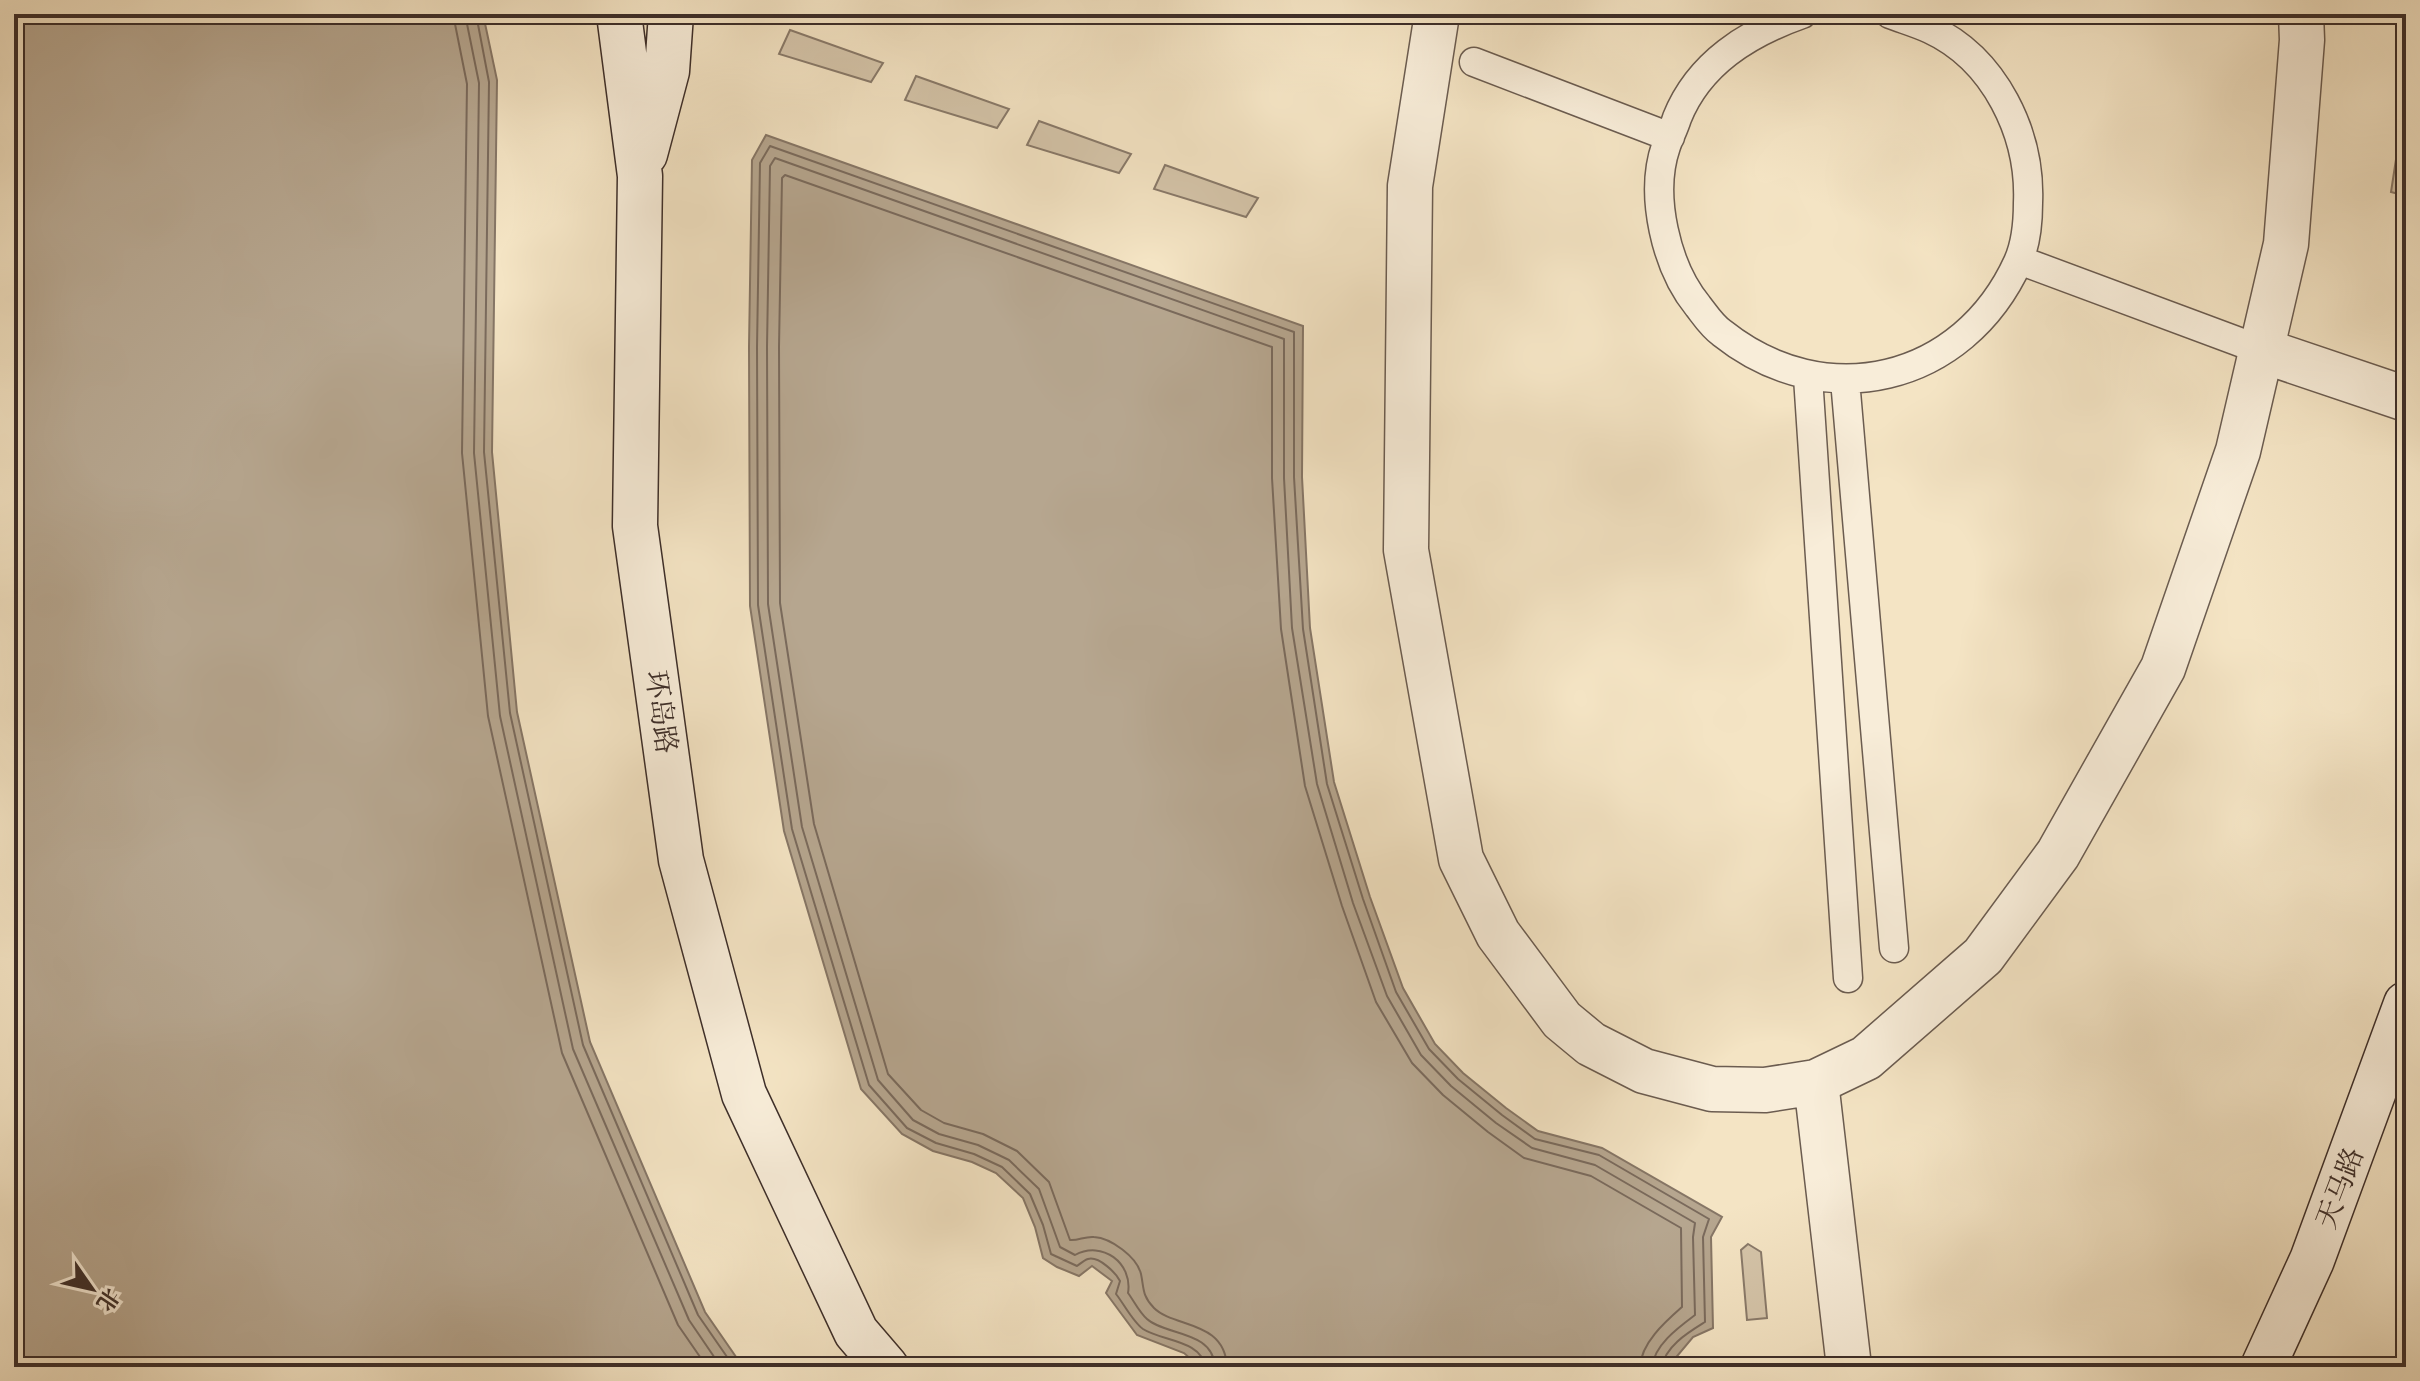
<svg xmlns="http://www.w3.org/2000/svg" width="2420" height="1381" font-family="Cardo,'Noto Serif SC',serif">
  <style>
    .green { fill: #d5c5aa; stroke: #897a6a; stroke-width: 2 }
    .water { fill: #b6a68f; stroke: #867666; stroke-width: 2 }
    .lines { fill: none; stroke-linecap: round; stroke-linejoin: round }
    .shore { stroke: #7a6a5c; stroke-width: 2 }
    .pedestrian-casing { stroke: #6b5c50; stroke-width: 31 }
    .tertiary-casing { stroke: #6b5c50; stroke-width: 47 }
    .secondary-casing { stroke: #3d2e29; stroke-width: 47 }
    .pedestrian { stroke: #f8edd9; stroke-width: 28 }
    .tertiary { stroke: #f8edd9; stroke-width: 44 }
    .secondary { stroke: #f8edd9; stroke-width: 44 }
    .labels { text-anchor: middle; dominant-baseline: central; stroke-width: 7; stroke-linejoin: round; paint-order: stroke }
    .street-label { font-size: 28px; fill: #3d2e29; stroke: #f8edd9 }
  </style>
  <rect width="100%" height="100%" fill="#f4e4c4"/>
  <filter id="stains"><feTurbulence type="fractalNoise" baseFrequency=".0025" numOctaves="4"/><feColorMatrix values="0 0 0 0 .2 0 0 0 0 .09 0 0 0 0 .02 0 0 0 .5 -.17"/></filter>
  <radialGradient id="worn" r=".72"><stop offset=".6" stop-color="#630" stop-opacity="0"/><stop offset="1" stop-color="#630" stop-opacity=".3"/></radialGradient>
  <!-- green -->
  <path class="green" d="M790 30 883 63 871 82 779 54Z
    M916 76 1009 109 997 128 905 100Z
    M2406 94V196L2391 192Z
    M1039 121 1131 154 1119 173 1027 145Z
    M1165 165 1258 198 1246 217 1154 189Z
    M1748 1244 1761 1252 1767 1318 1747 1320 1741 1250Z"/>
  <!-- water -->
  <path class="water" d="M14 14H483L497 80 492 452 517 712 590 1042 705 1312 743 1367H14Z
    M766 135 1303 326 1302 477 1310 628 1334 782 1370 897 1403 988 1435 1044 1463 1073 1506 1108 1538 1131 1602 1148 1722 1217 1711 1237 1713 1328 1693 1337 1668 1367H1200L1184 1353 1137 1335 1106 1293 1112 1281 1092 1266 1079 1276 1057 1267 1043 1258 1035 1227 1023 1198 996 1173 972 1162 933 1151 902 1134 861 1089 784 831 750 606 749 347 752 160Z"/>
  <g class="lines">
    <!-- shore -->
    <path class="shore" d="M453 14 467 84 462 453 488 716 562 1053 678 1325 707 1367
      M465 14 479 83 474 453 500 716 573 1049 689 1320 721 1367
      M476 14 489 82 484 452 510 713 583 1045 698 1315 734 1367
      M1205 1367C1202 1340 1161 1341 1143 1329 1133 1322 1124 1304 1116 1294L1120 1281C1116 1273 1099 1256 1088 1259 1084 1260 1080 1264 1077 1266L1051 1254 1043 1225 1030 1194 1002 1167 974 1154 936 1143 907 1128 869 1085 792 829 758 605 757 347 760 163 770 146 1294 332V477L1303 629 1327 784 1363 899 1396 992 1429 1049 1458 1079 1502 1115 1535 1139 1599 1155 1709 1219 1703 1237 1705 1322C1689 1332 1665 1346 1662 1367
      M1215 1367C1213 1330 1166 1336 1147 1319 1139 1312 1134 1301 1128 1293 1133 1263 1102 1240 1075 1255L1060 1247 1039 1189 1009 1160 978 1145 939 1134 913 1120 878 1080 802 827 768 604 767 347 770 166 775 158 1284 339V478L1292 628 1317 784 1353 903 1387 996 1421 1055 1451 1086 1496 1123 1532 1148 1595 1165 1695 1223 1693 1237 1695 1315C1679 1327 1654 1345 1652 1367
      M1227 1367C1225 1320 1174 1328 1154 1308 1142 1296 1144 1288 1141 1274 1137 1257 1111 1238 1094 1237 1085 1236 1078 1241 1070 1240L1049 1182 1017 1151 983 1134 944 1123 921 1110 888 1074 814 824 780 603 779 347 782 178 785 175 1272 347V478L1281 629 1305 786 1342 906 1376 1002 1412 1063 1443 1095 1488 1132 1524 1158 1591 1176 1681 1228 1682 1307C1665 1322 1641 1343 1640 1367"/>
    <!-- pedestrian casing -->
    <g class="pedestrian-casing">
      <path id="pedestrian" d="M1802 14C1748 33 1699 63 1677 118 1674 128 1669 137 1666 146 1649 195 1666 267 1698 306 1705 315 1712 326 1722 333 1825 415 1963 383 2018 262 2026 244 2028 222 2028 203 2031 134 1995 59 1930 29 1917 23 1903 19 1890 14
        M1474 62 1670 137
        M2019 260 2261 350
        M1808 377 1848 978
        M1845 380 1894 948"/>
    </g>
    <!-- tertiary casing -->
    <g class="tertiary-casing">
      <path id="tertiary" d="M1437 14 1410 186 1406 550 1461 859 1498 934 1562 1020 1591 1044 1644 1071 1712 1089 1765 1090 1816 1082 1866 1058 1983 956 2058 854 2163 668 2238 451 2286 244 2302 40 2301 14
        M2261 350 2406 399
        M1816 1082 1849 1367"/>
    </g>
    <!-- secondary casing -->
    <g class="secondary-casing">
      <path id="secondary" d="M619 14 640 176 635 526 681 860 744 1094 856 1332 886 1367
        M645 154 667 71 671 14
        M2263 1367 2312 1260 2406 1004"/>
    </g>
    <!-- pedestrian -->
    <use href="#pedestrian" class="pedestrian"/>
    <!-- tertiary -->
    <use href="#tertiary" class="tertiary"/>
    <!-- secondary -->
    <use href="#secondary" class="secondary"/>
  </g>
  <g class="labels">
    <!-- street labels -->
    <g class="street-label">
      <text transform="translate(661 712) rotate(82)">环岛路</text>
      <text transform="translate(2340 1188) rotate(-69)">天马路</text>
    </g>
  </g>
  <!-- margin -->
  <rect width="2420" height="1381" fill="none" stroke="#f4e4c4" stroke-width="48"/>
  <rect x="16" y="16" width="2388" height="1349" fill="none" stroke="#3d2e29" stroke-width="4"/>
  <rect x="24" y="24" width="2372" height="1333" fill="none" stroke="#3d2e29" stroke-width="2"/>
  <!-- north arrow -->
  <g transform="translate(92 1289) rotate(124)" stroke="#f8edd9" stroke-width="6" paint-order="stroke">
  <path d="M0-6L14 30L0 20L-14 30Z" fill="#3d2e29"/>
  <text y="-12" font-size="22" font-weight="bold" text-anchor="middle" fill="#3d2e29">北</text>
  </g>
  <rect width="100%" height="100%" filter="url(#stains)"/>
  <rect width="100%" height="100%" fill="url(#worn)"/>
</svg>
